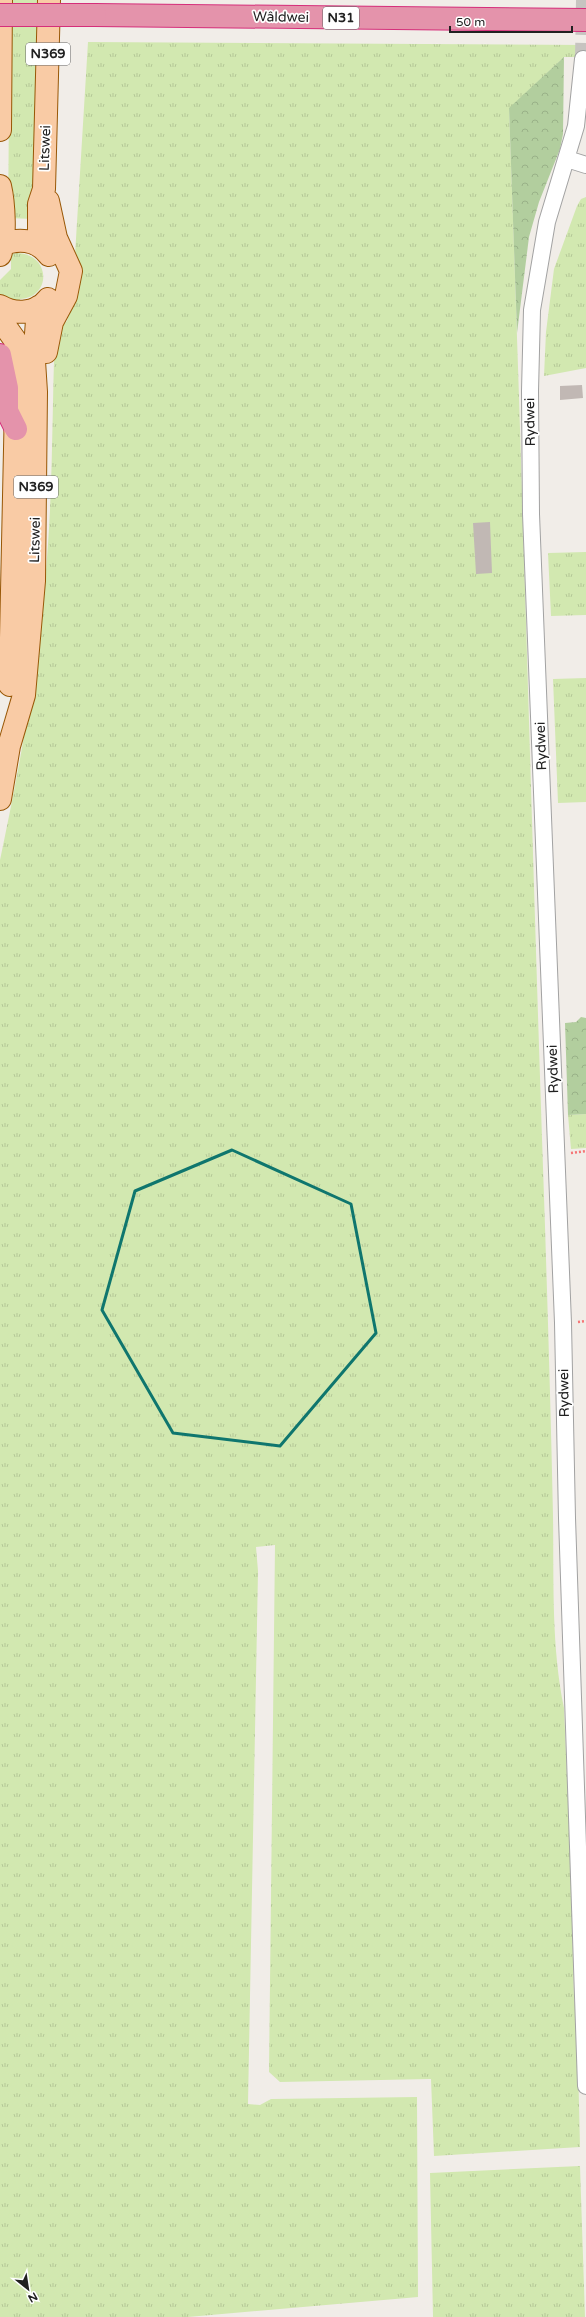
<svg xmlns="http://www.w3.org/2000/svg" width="586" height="2317" font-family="'Varela Round',sans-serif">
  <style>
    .grass { fill: url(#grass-tufts) }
    .forest { fill: url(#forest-crowns) }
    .building { fill: #c1b8b4 }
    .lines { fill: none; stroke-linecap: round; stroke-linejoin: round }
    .street-tunnel { stroke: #c7c4c0; stroke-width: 16; stroke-dasharray: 16 8; stroke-linecap: butt }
    .street-casing { stroke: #a2a2a2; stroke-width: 18 }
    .primary-casing { stroke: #985706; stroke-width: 24 }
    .highway-casing { stroke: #d52e7a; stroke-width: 24 }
    .path { stroke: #f57576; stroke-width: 2.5; stroke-dasharray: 2 2; stroke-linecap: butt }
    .street { stroke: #fff; stroke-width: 16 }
    .primary { stroke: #f9cba5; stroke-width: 22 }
    .highway { stroke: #e493ab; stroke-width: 22 }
    .highway-bridge-casing { stroke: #d52e7a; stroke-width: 24; stroke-linecap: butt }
    .highway-bridge { stroke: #e493ab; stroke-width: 22 }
    .marked { fill: none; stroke: #0f766e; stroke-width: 3; stroke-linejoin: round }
    .labels { text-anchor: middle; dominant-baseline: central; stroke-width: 3.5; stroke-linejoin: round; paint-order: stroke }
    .shield { fill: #fff; stroke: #646464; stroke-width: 1 }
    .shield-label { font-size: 13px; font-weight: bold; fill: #212121 }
    .street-label { font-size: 14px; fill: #212121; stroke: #fff }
  </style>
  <defs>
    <pattern id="grass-tufts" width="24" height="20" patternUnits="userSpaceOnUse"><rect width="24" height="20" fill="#d2e8b0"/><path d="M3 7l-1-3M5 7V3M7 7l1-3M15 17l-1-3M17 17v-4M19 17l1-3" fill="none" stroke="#b4c797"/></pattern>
    <pattern id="forest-crowns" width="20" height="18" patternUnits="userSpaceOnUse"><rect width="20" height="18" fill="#b2ce9e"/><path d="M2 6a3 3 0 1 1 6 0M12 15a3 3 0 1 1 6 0" fill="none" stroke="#99b188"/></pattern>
  </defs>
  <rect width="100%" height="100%" fill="#f1ede8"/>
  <!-- grass -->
  <path class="grass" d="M10 0H39L33 219 8 218Z
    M88 42 586 45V57H564L509 109C523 481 532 854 545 1226 548 1322 551 1419 553 1515 554 1579 551 1645 564 1708L571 1868 574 1999 577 2020 580 2147 434 2156 431 2079 280 2082 269 2072 275 1545 256 1547 258 1571 248 2104 260 2105 271 2099 417 2097 418 2297 188 2317H0V860C22 756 41 650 48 544 53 474 52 403 55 332L67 321 77 283 75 255Z
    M586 197V368L544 376 546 332 554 269 577 206 581 199Z
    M17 253C51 254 52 297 20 299V302L10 300 0 294V280L11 269V254Z
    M586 552V615L551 616 548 553Z
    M586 678V802L558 803 553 679Z
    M586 1114V1148L571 1149 568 1115Z
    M580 2166 585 2317H433L430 2173Z"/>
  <!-- forest -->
  <path class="forest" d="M564 57 563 134 560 149 539 202 529 237 517 333 509 108Z
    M581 1017 586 1018V1114L568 1115 565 1023 576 1022Z"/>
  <!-- building -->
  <path class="building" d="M582 385 583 398 560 400V386Z
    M490 522 492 573 476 574 473 523Z"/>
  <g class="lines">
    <!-- street-tunnel -->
    <path class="street-tunnel" d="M583 59 584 0"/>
    <!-- street casing -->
    <g class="street-casing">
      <path id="street" d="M583 59 576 126 547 222 532 310 530 391 531 514 563 1323 567 1518 586 2086
        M567 159 586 165"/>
    </g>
    <!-- primary casing -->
    <g class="primary-casing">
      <path id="primary" d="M0 130 1 0
        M0 186C4 203 6 239 0 255
        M39 245V204L44 189 49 0
        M0 246C17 237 37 239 49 255
        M0 306C15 315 36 314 48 299
        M0 319 15 340 17 355 10 685
        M46 352 52 322 66 296 71 271 56 238 48 201
        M0 799 9 746 24 695 34 581 36 392 34 361 38 307"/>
    </g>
    <!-- highway casing -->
    <g class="highway-casing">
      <path id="highway" d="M95 15 586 20
        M0 355 7 388V411L16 429"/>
    </g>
    <!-- path -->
    <path class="path" d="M571 1153 586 1151
      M578 1322 586 1321"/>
    <!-- street -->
    <use href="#street" class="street"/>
    <!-- primary -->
    <use href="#primary" class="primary"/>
    <!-- highway -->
    <use href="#highway" class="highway"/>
    <!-- highway-bridge casing -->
    <g class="highway-bridge-casing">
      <path id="highway-bridge" d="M0 15H95"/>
    </g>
    <!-- highway-bridge -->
    <use href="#highway-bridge" class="highway-bridge"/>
  </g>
  <!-- marked area -->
  <path class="marked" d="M232 1150 351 1204 376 1333 280 1446 173 1433 102 1310 135 1191Z"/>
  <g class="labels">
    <!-- shield labels -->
    <g class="shield">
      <rect x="323" y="7" width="36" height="22" rx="3"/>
      <rect x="26" y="43" width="44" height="22" rx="3"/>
      <rect x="14" y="476" width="44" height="22" rx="3"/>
    </g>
    <g class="shield-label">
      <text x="341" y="18">N31</text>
      <text x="48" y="54">N369</text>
      <text x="36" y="487">N369</text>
    </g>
    <!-- street labels -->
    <g class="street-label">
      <text transform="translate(281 17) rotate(1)">Wâldwei</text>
      <text transform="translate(45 148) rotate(-88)">Litswei</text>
      <text transform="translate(530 422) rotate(-91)">Rydwei</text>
      <text transform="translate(35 540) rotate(-89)">Litswei</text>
      <text transform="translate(541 746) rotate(-92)">Rydwei</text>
      <text transform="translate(553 1069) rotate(-92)">Rydwei</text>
      <text transform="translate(564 1393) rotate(-91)">Rydwei</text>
    </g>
  </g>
  <!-- north arrow -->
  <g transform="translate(28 2289) rotate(150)" stroke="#ffffff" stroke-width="3" paint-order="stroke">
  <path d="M0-3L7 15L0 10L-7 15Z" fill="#212121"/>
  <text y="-6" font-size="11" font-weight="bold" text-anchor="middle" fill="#212121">N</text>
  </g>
  <!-- scale -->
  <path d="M450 26v6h122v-6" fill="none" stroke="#212121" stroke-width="2"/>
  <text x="456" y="26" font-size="12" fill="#212121" stroke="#ffffff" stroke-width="3" paint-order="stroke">50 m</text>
</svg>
